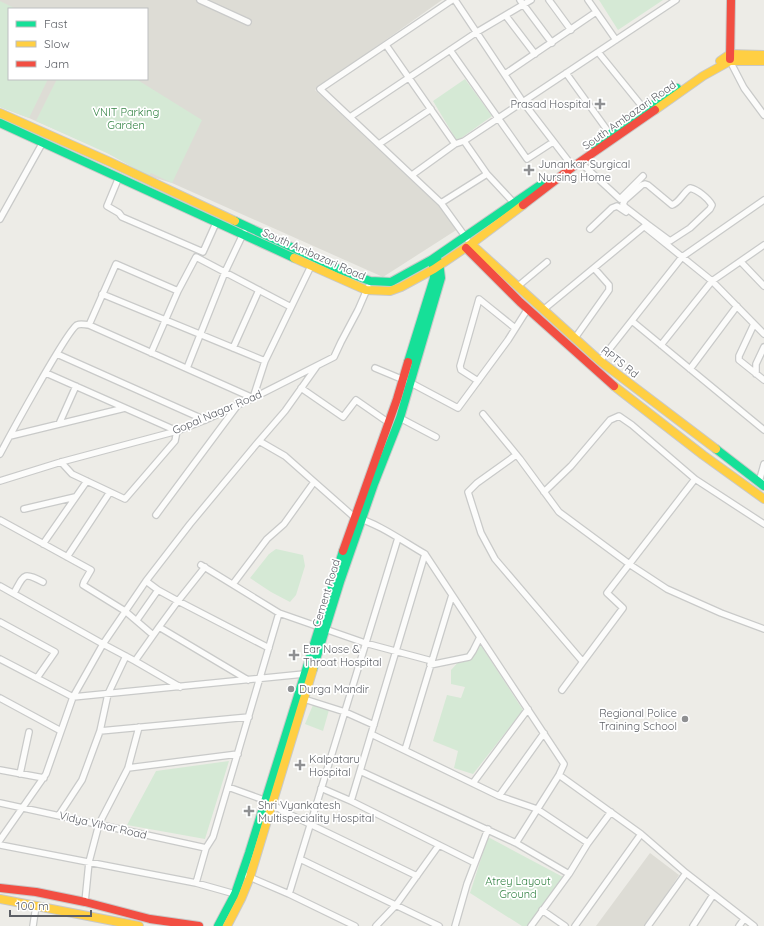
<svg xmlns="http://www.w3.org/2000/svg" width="764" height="926" font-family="Quicksand,sans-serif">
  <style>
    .education { fill: #dddcd5; fill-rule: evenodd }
    .green { fill: #d5e9d5 }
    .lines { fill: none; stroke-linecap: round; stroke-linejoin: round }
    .street-casing { stroke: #c9cac9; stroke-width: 8 }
    .fast-casing { stroke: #c9c9c8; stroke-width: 10 }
    .slow-casing { stroke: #c9c9c8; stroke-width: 10 }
    .jam-casing { stroke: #c9c9c8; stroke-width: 10 }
    .street { stroke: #fcfcfb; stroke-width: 5.5 }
    .fast { stroke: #16e098; stroke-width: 8 }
    .slow { stroke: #ffcf43; stroke-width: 8 }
    .jam { stroke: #f24e42; stroke-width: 8 }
    .poi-dot { fill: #8f9092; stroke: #fff; stroke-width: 1.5 }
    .labels { text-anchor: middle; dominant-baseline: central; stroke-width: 3.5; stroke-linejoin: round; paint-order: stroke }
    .poi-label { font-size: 11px; fill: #5c5f65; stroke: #fff; text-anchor: start }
    .park-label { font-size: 11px; fill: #358445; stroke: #fff }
    .street-label { font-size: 11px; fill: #5c5f65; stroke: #fff }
  </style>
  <rect width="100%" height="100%" fill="#edece7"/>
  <!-- education -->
  <path class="education" d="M0 0H442L315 90 461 227 383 277 172 183 149 176 104 151 29 118 0 107ZM9 9H147V79H9Z
    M650 853 679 875 646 926H596Z"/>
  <!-- green -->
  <path class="green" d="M599 0H663L618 30Z
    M0 1 16 9H9V79H48L29 118 0 107Z
    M57 79H136L202 120 172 183 151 173 149 176 109 154 36 121Z
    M465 79 492 116 457 141 433 101Z
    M276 549 303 555 305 566 296 595 290 602 271 592 250 578 269 554Z
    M478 641 523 710 473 774 454 768 458 751 433 741 447 695 461 698 465 687 451 684V670Z
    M313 705 329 710 323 731 305 724Z
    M229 761 205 839 127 825 156 771Z
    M488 837 563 877 529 926H522L470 893Z"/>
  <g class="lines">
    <!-- street casing -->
    <g class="street-casing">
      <path id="street" d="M200 0 248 22
        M452 0 320 89 441 203 467 239
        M455 0 523 102 573 167
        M520 0 552 43
        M549 0 571 30
        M588 0 616 40
        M506 16 535 54
        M386 45 455 144
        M450 50 527 159 553 142
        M598 52 645 110
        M730 61 744 88 764 115
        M566 73 610 134
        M505 74 596 12
        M350 117 477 32 531 0
        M464 141 487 174 514 203
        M379 144 431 109
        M580 162 620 199 643 176
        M412 175 455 144 464 141 676 0
        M119 177 107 206 119 213 122 217 203 252 216 223
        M441 203 487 174
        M0 219 43 142
        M645 227 712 281 764 334
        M590 229 612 208 617 206 626 212
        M741 262 764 286
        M517 287 547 262
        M102 294 265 361
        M543 310 646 225 647 224 625 207 623 204 625 200 642 185 645 184 648 185 672 205C679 203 683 193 690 188 698 190 708 198 712 205L710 209 690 228 670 241 647 224
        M632 321 764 430
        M754 324 739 356V360L764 380
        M89 325 116 264 178 291
        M575 338 609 290V285L594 268
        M661 345 712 281 764 245
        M233 348 259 290
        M151 353 178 291 196 257 291 307
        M57 354 205 420
        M600 361 682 257 764 200
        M317 366 285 411 259 441 285 456 354 517C378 523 404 542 425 554L564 764 559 775 516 843
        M187 368 225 272 244 232
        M375 368 411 383 458 408 508 340 527 310
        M690 369 737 306
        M46 373 177 431 175 441 125 499 72 474 61 462
        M756 374V364L764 347
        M478 381 461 370 460 366 479 299 515 328
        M301 388 343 417 356 400 389 423
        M483 414 520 459 559 512 632 566 667 589 721 613 764 629
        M400 418 436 437
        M59 424 76 386
        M10 436 125 408
        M0 454C9 437 68 329 77 325 81 323 85 325 89 325L253 398 265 361 311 266
        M516 455 477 483 468 492 481 533 495 559 583 662
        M0 481 61 462 177 431 205 420 253 398 334 357 341 342 358 310 368 287
        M762 482H759L764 464
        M544 492 571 466 610 420 619 416 632 425 695 479 764 524
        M24 509 75 497
        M156 515 237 406
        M0 520 91 570 84 582 83 585 125 611 153 635
        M43 544 87 481
        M67 557 110 492
        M201 565 279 613 365 643 432 661
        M146 581 158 590 178 601 205 567
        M233 584 267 539 284 524 314 482
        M0 586 103 644 73 697 46 774 0 840
        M14 593C24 575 23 571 43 582
        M137 620 158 590
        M0 622 55 652 37 678
        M159 627 178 601 269 648
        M0 659 73 697 304 674
        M135 661 180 687
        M430 665 469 657 473 651 480 637
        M248 680 159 627 135 661 103 644 146 581 190 524 259 441
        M562 690 623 608 607 593 695 479
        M0 698 61 731
        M304 699 345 712 374 725
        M100 731 249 717
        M371 734 499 796 537 809 588 843
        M405 750 452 595
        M128 768 238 754
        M0 770 44 778
        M360 771 516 843 569 874
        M20 774 29 732
        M559 775 641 834 686 873 754 926
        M473 783 528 709
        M228 787 264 800 287 813 417 876
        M321 788 351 801 475 863
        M499 796 544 733
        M351 801 425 554
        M0 803 206 848
        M59 815 82 780 100 731 108 694 126 656
        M0 845 196 883 235 894
        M300 859 439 926
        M247 876 289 894 355 926
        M196 883 206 848 213 837 279 613
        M289 894 398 538
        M85 902 89 862 99 824 128 768 139 727
        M542 910 565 926
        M33 926 36 906
        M376 926 396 905 439 845
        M455 926 467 884 488 829
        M531 926 569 874 588 843 611 812
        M575 926 641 834
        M648 926 686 873
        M693 926 713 895
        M739 926 744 919"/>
    </g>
    <!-- fast casing -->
    <g class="fast-casing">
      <path id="fast" d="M0 123 294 258
        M594 145 677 88
        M235 221 341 270 370 281 391 282 431 260 543 183
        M408 362 434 278 433 265
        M716 449 764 486
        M313 669 340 582 374 484 400 418 441 278 439 262
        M218 926 235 894 249 853 343 551"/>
    </g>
    <!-- slow casing -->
    <g class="slow-casing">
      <path id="slow" d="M720 61 730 54 764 55
        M655 110 703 76 730 61H764
        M0 113 110 162 235 221
        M471 244 600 361 716 449
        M294 258 366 290 390 291 401 287 434 269 471 244 523 205
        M614 386 703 455 764 499
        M0 899 139 926
        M227 926 241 899 250 877 313 669"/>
    </g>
    <!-- jam casing -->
    <g class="jam-casing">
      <path id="jam" d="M730 59 731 0
        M523 205 574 166 655 110
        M466 248 520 302 614 386
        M343 551 397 399 408 362
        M0 888 36 892 85 902 150 919 199 926"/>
    </g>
    <!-- street -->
    <use href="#street" class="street"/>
    <!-- fast -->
    <use href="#fast" class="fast"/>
    <!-- slow -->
    <use href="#slow" class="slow"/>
    <!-- jam -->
    <use href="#jam" class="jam"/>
  </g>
  <!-- markers -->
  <g class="poi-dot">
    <path d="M598 98h4v4h4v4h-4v4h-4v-4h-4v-4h4z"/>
    <path d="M527 164h4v4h4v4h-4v4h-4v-4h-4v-4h4z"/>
    <path d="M292 649h4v4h4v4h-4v4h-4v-4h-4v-4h4z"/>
    <circle cx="291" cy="689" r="4"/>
    <circle cx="685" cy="719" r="4"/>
    <path d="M298 759h4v4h4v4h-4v4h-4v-4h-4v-4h4z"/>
    <path d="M247 805h4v4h4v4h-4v4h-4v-4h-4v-4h4z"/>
  </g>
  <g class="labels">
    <!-- poi labels -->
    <g class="poi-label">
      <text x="591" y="104" text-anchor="end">Prasad Hospital</text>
      <text x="538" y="164">Junankar Surgical<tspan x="538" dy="13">Nursing Home</tspan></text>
      <text x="303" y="649">Ear Nose &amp;<tspan x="303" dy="13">Throat Hospital</tspan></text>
      <text x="299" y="689">Durga Mandir</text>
      <text x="677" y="713" text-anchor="end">Regional Police<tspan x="677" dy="13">Training School</tspan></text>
      <text x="309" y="759">Kalpataru<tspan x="309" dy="13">Hospital</tspan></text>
      <text x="258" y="805">Shri Vyankatesh<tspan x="258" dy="13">Multispeciality Hospital</tspan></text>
    </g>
    <!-- park labels -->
    <g class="park-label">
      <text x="126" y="112">VNIT Parking<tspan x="126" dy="13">Garden</tspan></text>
      <text x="518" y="881">Atrey Layout<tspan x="518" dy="13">Ground</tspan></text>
    </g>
    <!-- street labels -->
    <g class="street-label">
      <text transform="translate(629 115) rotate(-35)">South Ambazari Road</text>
      <text transform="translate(314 254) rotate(24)">South Ambazari Road</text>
      <text transform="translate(620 362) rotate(38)">RPTS Rd</text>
      <text transform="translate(217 412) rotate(-23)">Gopal Nagar Road</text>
      <text transform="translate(326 593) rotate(-73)">Cement Road</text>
      <text transform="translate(103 825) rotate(13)">Vidya Vihar Road</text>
    </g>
  </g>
  <!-- legend -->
  <rect x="8" y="8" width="140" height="72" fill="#ffffff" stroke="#bebfc1"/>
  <rect x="16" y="21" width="20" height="6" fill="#16e098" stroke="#bebfc1"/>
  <text x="44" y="28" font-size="12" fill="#5c5f65">Fast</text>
  <rect x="16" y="41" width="20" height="6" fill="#ffcf43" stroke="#bebfc1"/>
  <text x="44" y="48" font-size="12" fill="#5c5f65">Slow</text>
  <rect x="16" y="61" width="20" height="6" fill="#f24e42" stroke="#bebfc1"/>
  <text x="44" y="68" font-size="12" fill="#5c5f65">Jam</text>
  <!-- scale -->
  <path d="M10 910v6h81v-6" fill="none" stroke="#5c5f65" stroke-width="2"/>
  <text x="16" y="910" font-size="12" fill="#5c5f65" stroke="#ffffff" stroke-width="3" paint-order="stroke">100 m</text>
</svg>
